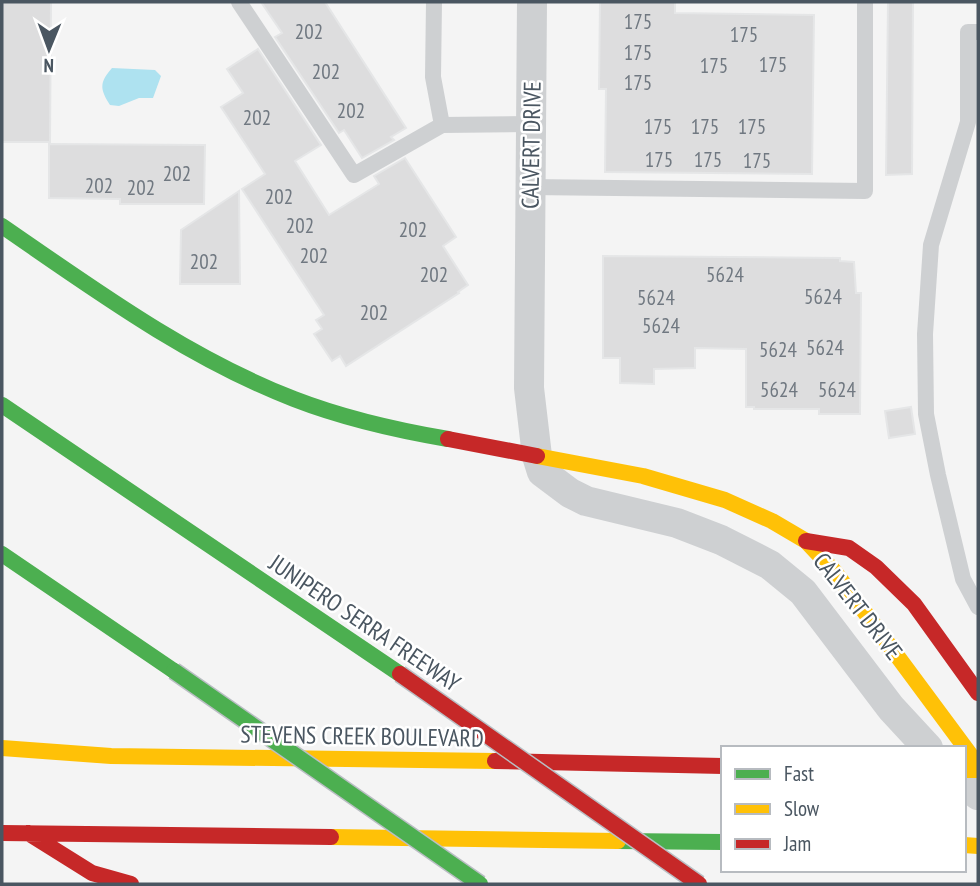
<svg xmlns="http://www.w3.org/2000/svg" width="980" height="886" font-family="'PT Sans Narrow',sans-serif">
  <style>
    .water { fill: #aee2f0 }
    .building { fill: #ddddde; stroke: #e5e6e7; stroke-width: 2 }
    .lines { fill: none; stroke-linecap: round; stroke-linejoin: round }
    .lane { stroke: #ced0d2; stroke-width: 16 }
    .street { stroke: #ced0d2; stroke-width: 30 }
    .fast { stroke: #4caf50; stroke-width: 16 }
    .slow { stroke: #ffc107; stroke-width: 16 }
    .jam { stroke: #c62828; stroke-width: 16 }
    .fast-bridge-casing { stroke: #b9bec3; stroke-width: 19; stroke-linecap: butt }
    .jam-bridge-casing { stroke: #b9bec3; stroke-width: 19; stroke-linecap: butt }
    .fast-bridge { stroke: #4caf50; stroke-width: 16 }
    .jam-bridge { stroke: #c62828; stroke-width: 16 }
    .labels { text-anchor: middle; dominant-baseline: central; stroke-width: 5; stroke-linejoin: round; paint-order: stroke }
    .number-label { font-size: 21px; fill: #707881 }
    .street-label { font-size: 24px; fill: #4a5661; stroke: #fff }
  </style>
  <rect width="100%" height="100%" fill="#f4f4f4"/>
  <!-- water -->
  <path class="water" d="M112 68 155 70 161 76 153 98H139L119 106 110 105C100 89 99 83 112 68Z"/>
  <!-- building -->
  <path class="building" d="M2 2H51L50 142H2Z
    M261 2H325L406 128 391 137 394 140 362 158 344 130 339 133 275 37 282 33Z
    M600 2H675V13L814 15 812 174 605 172 606 89H599Z
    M888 2H913L912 174 886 175Z
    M258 49 321 145 295 161 329 215 379 184 374 176 405 158 456 237 443 246 468 285 458 292 459 293 346 366 340 356 332 361 314 334 322 329 316 320 324 315 242 189 265 174 221 107 243 93 227 69Z
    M49 144 205 145 204 204H120V199L49 198Z
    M239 191 240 284H180L181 230Z
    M603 256 840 258V261L854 262 856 293H861L860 414H819V409H754V407H746V349L695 348V368L654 369V384L620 383V358H603Z
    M911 407 915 434 889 438 885 411Z"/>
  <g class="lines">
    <!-- lane -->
    <path class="lane" d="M239 2 354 175 442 125 530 124
      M434 2 433 77 442 125
      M978 32H968V122L931 245 925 334 926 414 938 475 963 579 978 607
      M530 187 865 191V2"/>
    <!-- street -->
    <path class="street" d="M532 2 529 388 537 456 542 472 570 493 586 501 677 523 721 540 770 565 803 592 891 708 928 748
      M964 783 978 795"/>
    <!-- fast -->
    <path class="fast" d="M2 226C95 290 188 358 294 399 343 418 395 430 448 439
      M2 405 400 674
      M2 554 174 671
      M618 841 723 842"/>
    <!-- slow -->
    <path class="slow" d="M537 456 643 476 725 500 772 521 806 541 835 572 978 765
      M2 748 111 756 495 761
      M964 770H978
      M331 837 618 841
      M964 845 978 846"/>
    <!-- jam -->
    <path class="jam" d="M448 439 537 456
      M806 541 849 548 876 567 914 604 978 693
      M495 761 723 766
      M2 833 331 837
      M28 833 92 873 131 884"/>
    <!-- fast-bridge casing -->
    <g class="fast-bridge-casing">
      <path id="fast-bridge" d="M174 671 480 884"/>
    </g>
    <!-- jam-bridge casing -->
    <g class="jam-bridge-casing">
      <path id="jam-bridge" d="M400 674 699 884"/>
    </g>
    <!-- fast-bridge -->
    <use href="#fast-bridge" class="fast-bridge"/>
    <!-- jam-bridge -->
    <use href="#jam-bridge" class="jam-bridge"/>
  </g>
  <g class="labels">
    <!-- number labels -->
    <g class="number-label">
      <text x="638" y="21">175</text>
      <text x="309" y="31">202</text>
      <text x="744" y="34">175</text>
      <text x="638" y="52">175</text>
      <text x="773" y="64">175</text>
      <text x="714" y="65">175</text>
      <text x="326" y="71">202</text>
      <text x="638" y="82">175</text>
      <text x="351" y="110">202</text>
      <text x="257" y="117">202</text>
      <text x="658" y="126">175</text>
      <text x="705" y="126">175</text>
      <text x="752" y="126">175</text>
      <text x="659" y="159">175</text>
      <text x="708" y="159">175</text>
      <text x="757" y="160">175</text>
      <text x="177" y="173">202</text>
      <text x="99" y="185">202</text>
      <text x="141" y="187">202</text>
      <text x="279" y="196">202</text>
      <text x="300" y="225">202</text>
      <text x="413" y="229">202</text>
      <text x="314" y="255">202</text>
      <text x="204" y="261">202</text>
      <text x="434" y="274">202</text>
      <text x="725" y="274">5624</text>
      <text x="823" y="296">5624</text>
      <text x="656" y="297">5624</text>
      <text x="374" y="312">202</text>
      <text x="661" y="325">5624</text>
      <text x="825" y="347">5624</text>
      <text x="778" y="349">5624</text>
      <text x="779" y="389">5624</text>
      <text x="837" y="389">5624</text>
    </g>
    <!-- street labels -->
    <g class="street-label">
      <text transform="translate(531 145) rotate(-89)">CALVERT DRIVE</text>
      <text transform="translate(858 606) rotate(52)">CALVERT DRIVE</text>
      <text transform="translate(365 623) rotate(34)">JUNIPERO SERRA FREEWAY</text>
      <text transform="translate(362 736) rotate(1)">STEVENS CREEK BOULEVARD</text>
    </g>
  </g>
  <!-- border -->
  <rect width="980" height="886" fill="none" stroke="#4a5661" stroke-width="7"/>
  <!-- legend -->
  <rect x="721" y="746" width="245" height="126" fill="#ffffff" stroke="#b7bbc0" stroke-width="2"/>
  <rect x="735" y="769" width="35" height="10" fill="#4caf50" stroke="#b7bbc0" stroke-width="2"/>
  <text x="784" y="781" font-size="21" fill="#4a5661">Fast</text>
  <rect x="735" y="804" width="35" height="10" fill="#ffc107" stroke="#b7bbc0" stroke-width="2"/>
  <text x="784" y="816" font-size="21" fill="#4a5661">Slow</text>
  <rect x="735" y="839" width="35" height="10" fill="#c62828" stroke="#b7bbc0" stroke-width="2"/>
  <text x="784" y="851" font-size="21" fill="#4a5661">Jam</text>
  <!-- north arrow -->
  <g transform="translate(49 49) rotate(181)" stroke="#ffffff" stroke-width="5" paint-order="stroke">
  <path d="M0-5L12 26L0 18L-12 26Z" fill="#4a5661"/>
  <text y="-10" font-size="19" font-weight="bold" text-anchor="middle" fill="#4a5661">N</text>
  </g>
</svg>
